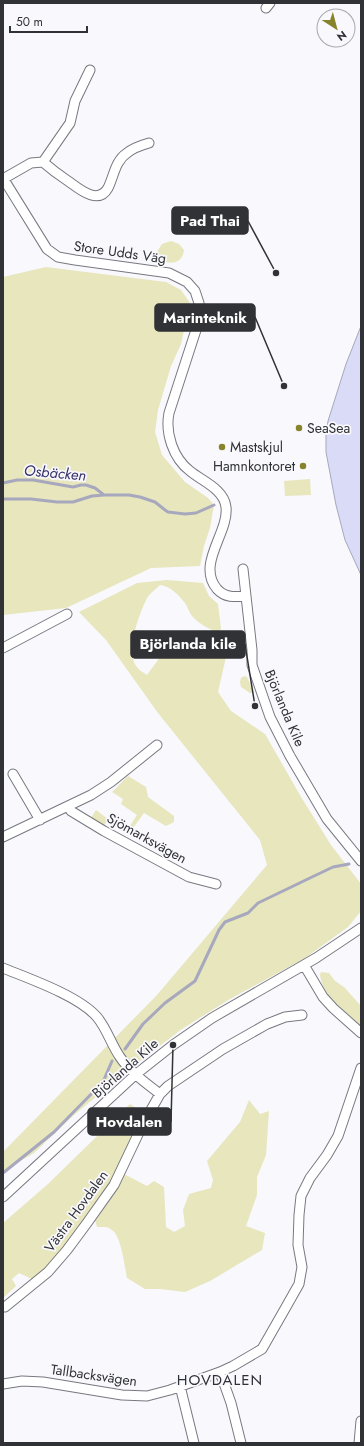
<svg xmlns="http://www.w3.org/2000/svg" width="364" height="1446" font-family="Jost,sans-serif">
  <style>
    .green { fill: #e7e6bd }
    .water { fill: #d9dbf7; stroke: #a7a8bd }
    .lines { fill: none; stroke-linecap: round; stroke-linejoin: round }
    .stream { stroke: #a7a8bd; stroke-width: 3 }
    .street-casing { stroke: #787980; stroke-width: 11 }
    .street { stroke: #fff; stroke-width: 9 }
    .poi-dot { fill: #87832c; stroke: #f8f8fd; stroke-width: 1.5 }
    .labels { text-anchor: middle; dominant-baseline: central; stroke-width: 3.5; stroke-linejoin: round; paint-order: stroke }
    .street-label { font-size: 14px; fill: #313235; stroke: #f8f8fd }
    .poi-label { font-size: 14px; fill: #313235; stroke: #f8f8fd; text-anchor: start }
    .water-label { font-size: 15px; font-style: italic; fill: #37336b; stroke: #f8f8fd }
    .neighbourhood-label { font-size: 15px; letter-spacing: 1px; fill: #2f3036; stroke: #f8f8fd }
    .leader { fill: none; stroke: #313235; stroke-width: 1.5 }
    .callout-dot { fill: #313235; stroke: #f8f8fd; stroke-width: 1.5 }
    .callout { fill: #313235; stroke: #313235; stroke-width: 1.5 }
    .callout-label { font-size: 15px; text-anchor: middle; font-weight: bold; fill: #fff }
  </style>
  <rect width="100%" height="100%" fill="#f8f8fd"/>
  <!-- green -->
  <path class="green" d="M171 241 179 244 184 250C182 264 172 264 161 261L156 253 162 244Z
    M46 267 166 282 181 290 190 303 181 344 171 366 158 410 155 432 162 455 185 482 208 498 214 505 210 528 204 546 200 566 151 568 66 608 3 615V277Z
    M310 479 311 495 285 496 284 481Z
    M167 580 203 583 209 596 218 604 221 629 217 632C209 629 198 623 193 617 189 613 188 607 185 603 179 595 170 586 160 585 156 589 150 593 147 598 140 612 127 647 134 662 136 668 142 672 147 675L158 660 171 636 182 634 203 639 204 652 222 647 226 657 218 692 231 711 265 734 301 797 331 845 361 884V911L348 927 305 958 230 999 182 1029 140 1061 75 1114 34 1153 3 1171V1152L157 995 267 865 260 840 158 713 106 640 79 612 137 583Z
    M244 676 247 677 254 693H250L241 687 240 682 241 678Z
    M128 776 146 787 148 797 174 816V822L166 826 144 813 133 828 128 829 137 815 121 804 123 799 112 792C118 787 122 781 128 776Z
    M96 810 108 819 104 826 91 818Z
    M321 972 329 973 335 981 344 987 361 1006V1026C346 1011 323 998 320 975Z
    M249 1100 260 1114 269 1111 266 1155 257 1177V1195L246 1226 265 1233 262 1250 210 1281 185 1292 160 1289H145L127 1278C125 1268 121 1235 112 1230 108 1226 103 1227 97 1227L95 1220 112 1196 124 1174 147 1186 154 1181 164 1187 166 1227 174 1232 185 1226 183 1210 189 1194 211 1188 213 1180 207 1161 240 1122Z
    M130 1104 144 1114 115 1179 66 1246 34 1280 19 1273 12 1279 16 1286 3 1298V1223L48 1184Z"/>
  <!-- water -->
  <path class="water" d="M361 326V575L345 540 336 505 326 452V434L328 421 346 364Z"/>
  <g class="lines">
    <!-- stream -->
    <path class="stream" d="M3 483 17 480H33L73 487 81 485H86L95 488 104 495H129L140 497 155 502 165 510 168 512 185 514 196 513 214 505
      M3 499H31L57 502H73L92 496 104 495
      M125 1049 143 1024 165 1003 195 981 219 930 225 922 248 913 258 903 312 877 333 867 349 864
      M3 1173 54 1132 103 1082 112 1061"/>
    <!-- street casing -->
    <g class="street-casing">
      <path id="street" d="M266 8 270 3
        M43 162 70 123 75 101 90 70
        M3 178 47 249 58 257 75 260 169 273 187 282 195 291 199 303V312L196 330 169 413C165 433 173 458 190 471 202 481 224 489 226 507 229 533 196 564 217 589 225 598 235 597 245 596
        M3 179 31 163 43 162C51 169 59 175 68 181 78 188 98 206 108 188 114 176 115 161 127 153 133 148 142 145 149 143
        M243 569 252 650V665L270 717 290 756 327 819 361 861
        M3 648 67 614
        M13 774 40 820
        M69 807 71 811 104 831 189 877 216 884
        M3 837 91 795 111 782 157 745
        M304 965 323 997 333 1008 361 1033
        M3 968C30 979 79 996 97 1017 107 1029 111 1044 120 1057 130 1072 146 1083 160 1094L168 1086 223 1049 267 1024 285 1017 302 1015
        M3 1197 135 1075 173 1045 212 1018 316 958 361 928
        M5 1307 48 1272 67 1250 87 1223 114 1185 143 1124 160 1094
        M220 1372 231 1403 241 1443
        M3 1384 22 1381 43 1382 122 1395 147 1396 170 1390 220 1372 233 1366 262 1349 286 1307 299 1284 302 1267 298 1245 299 1215 301 1196 310 1178 327 1155 338 1136 361 1068
        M180 1386 194 1443
        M359 1443 361 1421"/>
    </g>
    <!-- street -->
    <use href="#street" class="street"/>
  </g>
  <!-- markers -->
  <g class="poi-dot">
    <circle cx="299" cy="428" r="4"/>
    <circle cx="222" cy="447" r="4"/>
    <circle cx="303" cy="466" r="4"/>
  </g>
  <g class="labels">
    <!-- street labels -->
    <g class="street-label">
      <text transform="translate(120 252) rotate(8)">Store Udds Väg</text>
      <text transform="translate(285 708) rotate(67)">Björlanda Kile</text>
      <text transform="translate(147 838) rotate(29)">Sjömarksvägen</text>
      <text transform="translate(125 1068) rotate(-41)">Björlanda Kile</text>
      <text transform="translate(76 1211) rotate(-54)">Västra Hovdalen</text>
      <text transform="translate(94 1375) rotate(8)">Tallbacksvägen</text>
    </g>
    <!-- poi labels -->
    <g class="poi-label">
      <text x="307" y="428">SeaSea</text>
      <text x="230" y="447">Mastskjul</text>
      <text x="295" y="466" text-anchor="end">Hamnkontoret</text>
    </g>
    <!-- water labels -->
    <g class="water-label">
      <text transform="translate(55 473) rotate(5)">Osbäcken</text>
    </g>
    <!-- neighbourhood labels -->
    <g class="neighbourhood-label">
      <text x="220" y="1380">HOVDALEN</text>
    </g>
  </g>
  <!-- callouts -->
  <path class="leader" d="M276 273L248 221M284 386L255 317M255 706L245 644M173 1045L171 1122"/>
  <g class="callout-dot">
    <circle cx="276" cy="273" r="4"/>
    <circle cx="284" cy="386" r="4"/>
    <circle cx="255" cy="706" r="4"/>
    <circle cx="173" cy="1045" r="4"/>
  </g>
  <g class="callout">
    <rect x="172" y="207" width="76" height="27" rx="4"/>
    <rect x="155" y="304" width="100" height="27" rx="4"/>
    <rect x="131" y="631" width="114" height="27" rx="4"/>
    <rect x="88" y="1108" width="83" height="27" rx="4"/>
  </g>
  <g class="callout-label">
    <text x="210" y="226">Pad Thai</text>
    <text x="205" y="323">Marinteknik</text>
    <text x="188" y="649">Björlanda kile</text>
    <text x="129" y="1127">Hovdalen</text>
  </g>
  <!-- border -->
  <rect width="364" height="1446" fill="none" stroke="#313235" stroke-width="8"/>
  <!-- north arrow -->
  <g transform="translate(336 28) rotate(144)"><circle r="19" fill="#f8f8fd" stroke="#a8a9ad"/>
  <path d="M0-3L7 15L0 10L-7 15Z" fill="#87832c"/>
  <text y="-6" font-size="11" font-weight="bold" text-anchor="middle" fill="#313235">N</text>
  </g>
  <!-- scale -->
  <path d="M10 26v6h77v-6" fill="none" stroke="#313235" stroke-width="2"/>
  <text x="16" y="26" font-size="12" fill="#313235" stroke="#f8f8fd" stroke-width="3" paint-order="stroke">50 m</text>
</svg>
